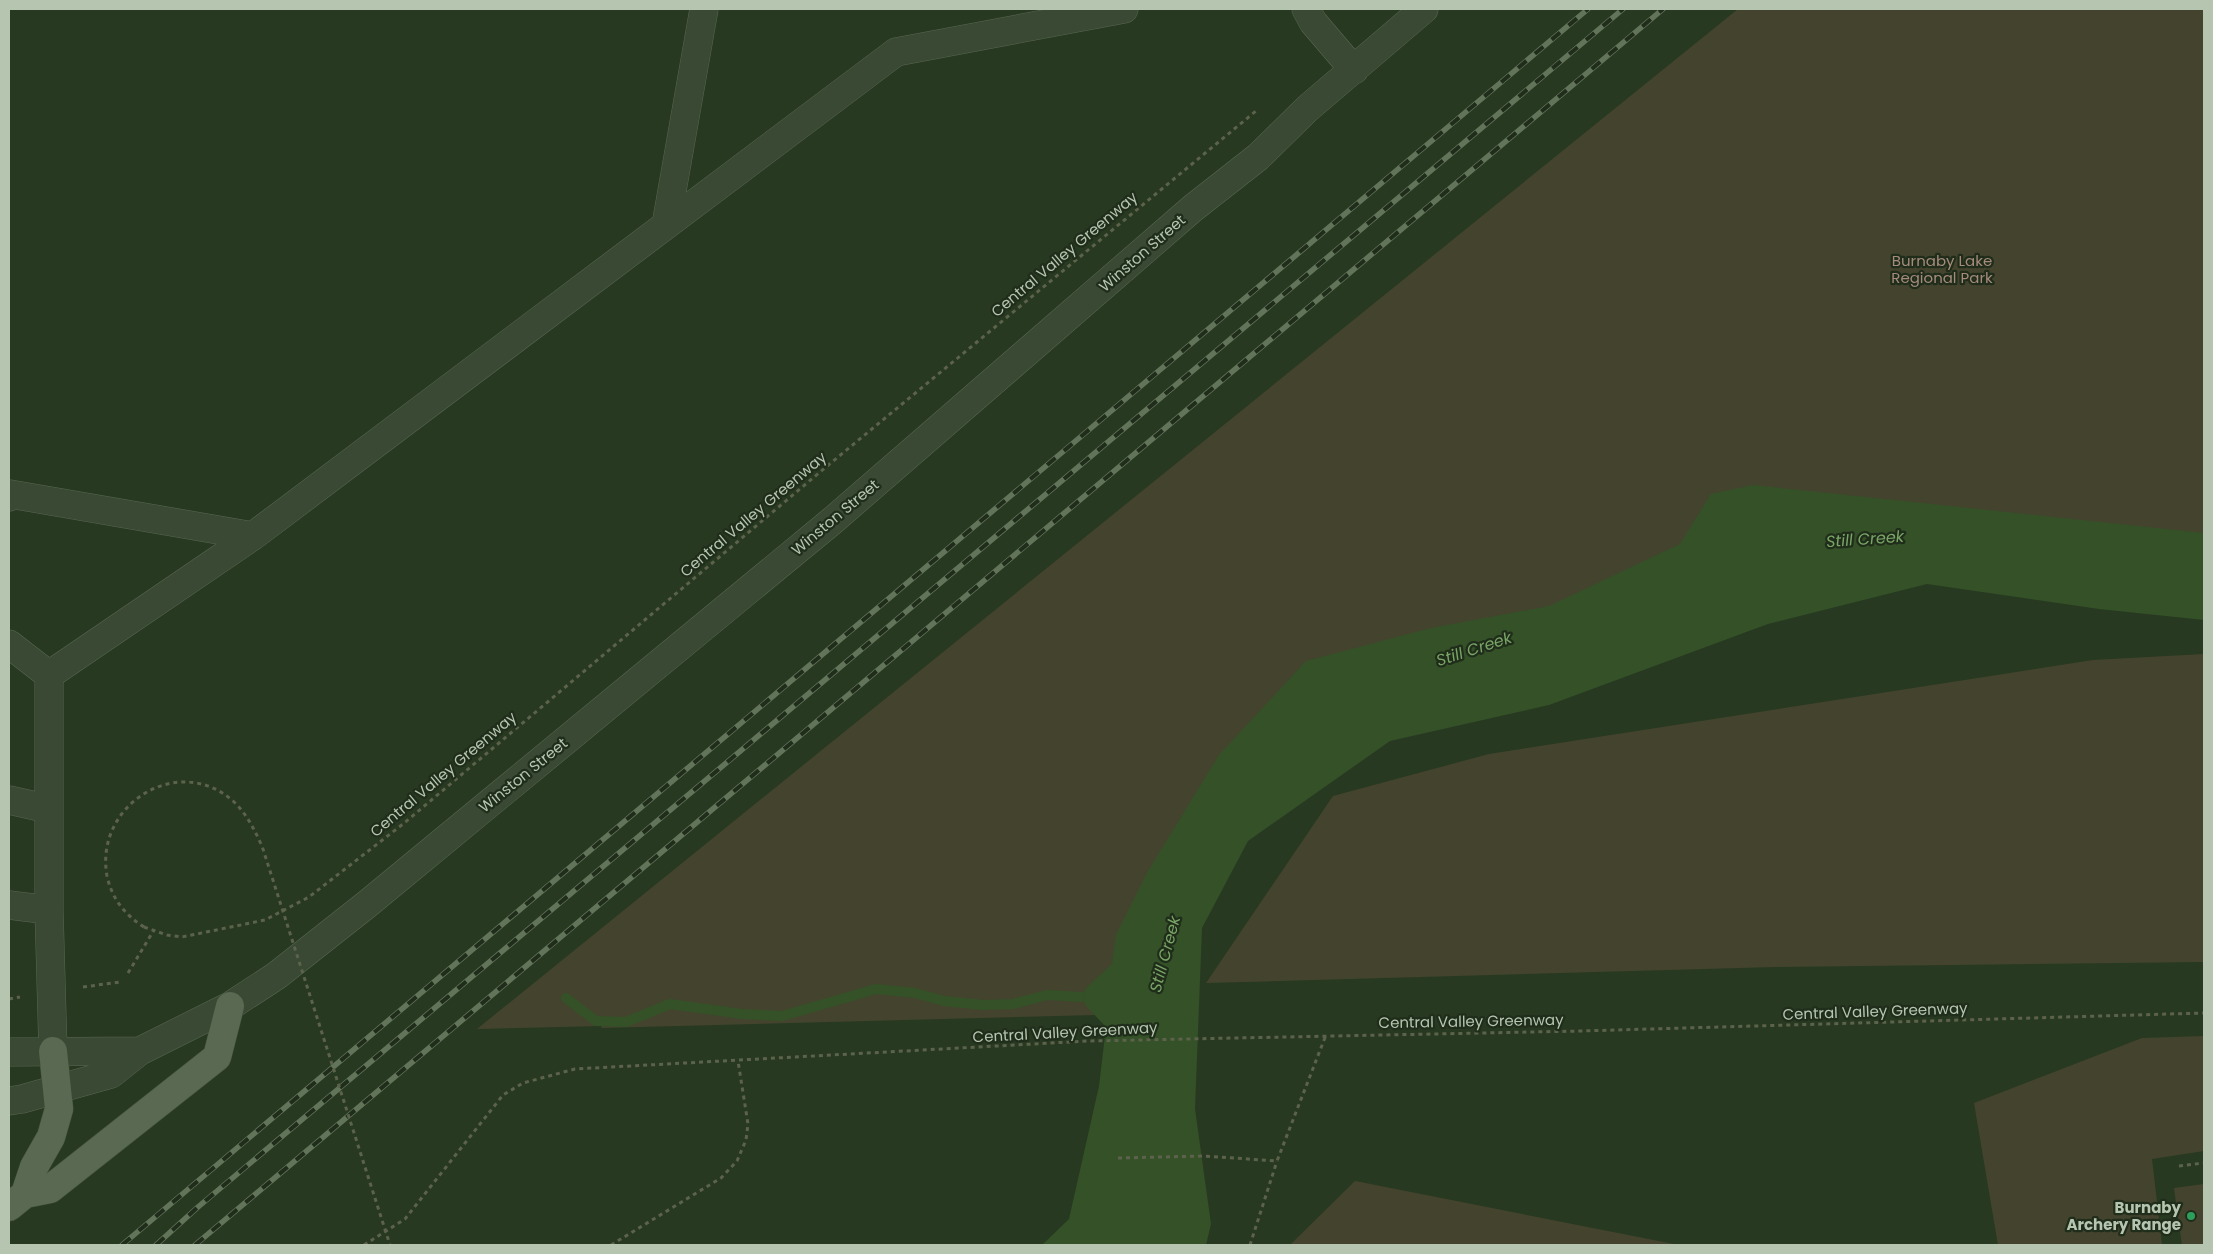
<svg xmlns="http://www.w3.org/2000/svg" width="2213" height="1254" font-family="Poppins,sans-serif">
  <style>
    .green { fill: #44442e }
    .water { fill: #345128 }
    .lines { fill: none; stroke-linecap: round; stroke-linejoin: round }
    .stream { stroke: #345128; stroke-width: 10 }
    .minor-casing { stroke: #586752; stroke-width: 29 }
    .major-casing { stroke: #465541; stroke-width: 29 }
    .path { stroke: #5c624b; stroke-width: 3; stroke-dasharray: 4 4; stroke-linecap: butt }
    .minor { stroke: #3a4934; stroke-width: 28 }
    .major { stroke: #596952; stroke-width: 28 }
    .rail-casing { stroke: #62755b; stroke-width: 5.5 }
    .rail { stroke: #1f2d1a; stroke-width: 4; stroke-dasharray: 11; stroke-linecap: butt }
    .path-bridge { stroke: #5c624b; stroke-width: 3; stroke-dasharray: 4 4; stroke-linecap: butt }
    .leisure-dot { fill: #2e9e5b; stroke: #1f2d1a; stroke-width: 2 }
    .labels { text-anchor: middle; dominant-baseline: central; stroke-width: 4.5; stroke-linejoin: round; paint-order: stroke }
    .street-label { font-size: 15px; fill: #b5c5af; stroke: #1f2d1a }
    .park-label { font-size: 15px; fill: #a68b7d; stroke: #1f2d1a }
    .poi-label { font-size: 15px; font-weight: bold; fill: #b5c5af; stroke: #1f2d1a; text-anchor: end }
    .water-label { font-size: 16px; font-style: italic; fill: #7aa567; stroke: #1f2d1a }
  </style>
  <rect width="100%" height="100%" fill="#283921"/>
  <!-- green -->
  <path class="green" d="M1738 9H2204V556L1800 515 1278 716 1096 1015 601 1028 602 1026 477 1029Z
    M2204 654V962L1775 967 1206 983 1333 796 1489 754 2093 660Z
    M2204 1036V1151L2152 1159 2162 1245H1998L1974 1103 2142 1038Z
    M1355 1181 1679 1245H1290Z
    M2204 1184V1245H2182L2174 1188Z"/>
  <!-- water -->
  <path class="water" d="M1753 485 2204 533V620L2099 609 1927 584 1768 624 1549 705 1390 741 1248 841 1202 928 1195 1109 1211 1224 1206 1245H1042L1069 1219 1099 1086 1106 1027 1087 1007 1081 997 1087 987 1112 964 1116 935 1148 871 1219 755 1306 661 1431 628 1549 606 1680 544 1711 494Z"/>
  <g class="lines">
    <!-- stream -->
    <path class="stream" d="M566 998 596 1021 626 1022 670 1004 742 1014 782 1016 876 989 915 993 944 1001 983 1005 1013 1004 1047 995 1081 997"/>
    <!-- minor casing -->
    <g class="minor-casing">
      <path id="minor" d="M1306 9 1313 22 1354 70
        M666 225 704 9
        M9 497 10 494 253 536
        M9 644 49 675V910L53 1051
        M49 675 253 536 896 52 1124 9
        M9 800 49 809
        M9 905 49 910
        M9 1052 140 1051
        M9 1101 22 1099 111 1074 140 1051 230 1006 276 976 366 905 832 521 1193 208 1258 157 1308 108 1424 9"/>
    </g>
    <!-- major casing -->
    <g class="major-casing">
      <path id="major" d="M25 1194 34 1167 51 1137 59 1109 53 1051
        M9 1207 25 1194 50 1189 217 1057 230 1006"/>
    </g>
    <!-- path -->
    <path class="path" d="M144 927 167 935 182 937 265 920 309 897 403 824 826 467 1256 111
      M128 973 154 930
      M83 987 120 982
      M9 999 20 997
      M1118 1158 1204 1156 1277 1161 1326 1035
      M2179 1166 2204 1163
      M364 1245 405 1219 503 1095 523 1083 575 1069 1088 1041 1581 1031 2204 1013
      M611 1245 721 1178 737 1161 746 1140 748 1124 738 1061
      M1250 1245 1277 1161"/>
    <!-- minor -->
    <use href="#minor" class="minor"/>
    <!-- major -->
    <use href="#major" class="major"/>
    <!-- rail casing -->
    <g class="rail-casing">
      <path id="rail" d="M122 1245 1588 9
        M156 1245 198 1207 1623 9
        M195 1245 1663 9"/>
    </g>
    <!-- rail -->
    <use href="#rail" class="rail"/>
    <!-- path-bridge -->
    <path class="path-bridge" d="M144 927C125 915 112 899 107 876 94 805 178 752 233 801 247 814 254 829 262 846L390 1245"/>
  </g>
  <!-- markers -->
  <circle class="leisure-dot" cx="2191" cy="1216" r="5"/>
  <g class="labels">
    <!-- street labels -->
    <g class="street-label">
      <text transform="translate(1142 253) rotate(-41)">Winston Street</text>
      <text transform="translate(1064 254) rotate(-40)">Central Valley Greenway</text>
      <text transform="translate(753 514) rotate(-40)">Central Valley Greenway</text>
      <text transform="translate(835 517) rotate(-40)">Winston Street</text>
      <text transform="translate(443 774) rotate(-40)">Central Valley Greenway</text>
      <text transform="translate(523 775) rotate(-39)">Winston Street</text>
      <text transform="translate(1875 1011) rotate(-2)">Central Valley Greenway</text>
      <text transform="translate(1471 1021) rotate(-1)">Central Valley Greenway</text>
      <text transform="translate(1065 1032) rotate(-3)">Central Valley Greenway</text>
    </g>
    <!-- park labels -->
    <g class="park-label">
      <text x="1942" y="260">Burnaby Lake<tspan x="1942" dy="17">Regional Park</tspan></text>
    </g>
    <!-- poi labels -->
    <g class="poi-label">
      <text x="2181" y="1207">Burnaby<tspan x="2181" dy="17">Archery Range</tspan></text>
    </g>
    <!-- water labels -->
    <g class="water-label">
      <text transform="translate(1865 539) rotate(-4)">Still Creek</text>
      <text transform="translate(1474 649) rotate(-18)">Still Creek</text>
      <text transform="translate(1165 954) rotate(-75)">Still Creek</text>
    </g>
  </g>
  <!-- border -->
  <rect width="2213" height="1254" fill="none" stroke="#b5c5af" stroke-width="20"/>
</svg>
